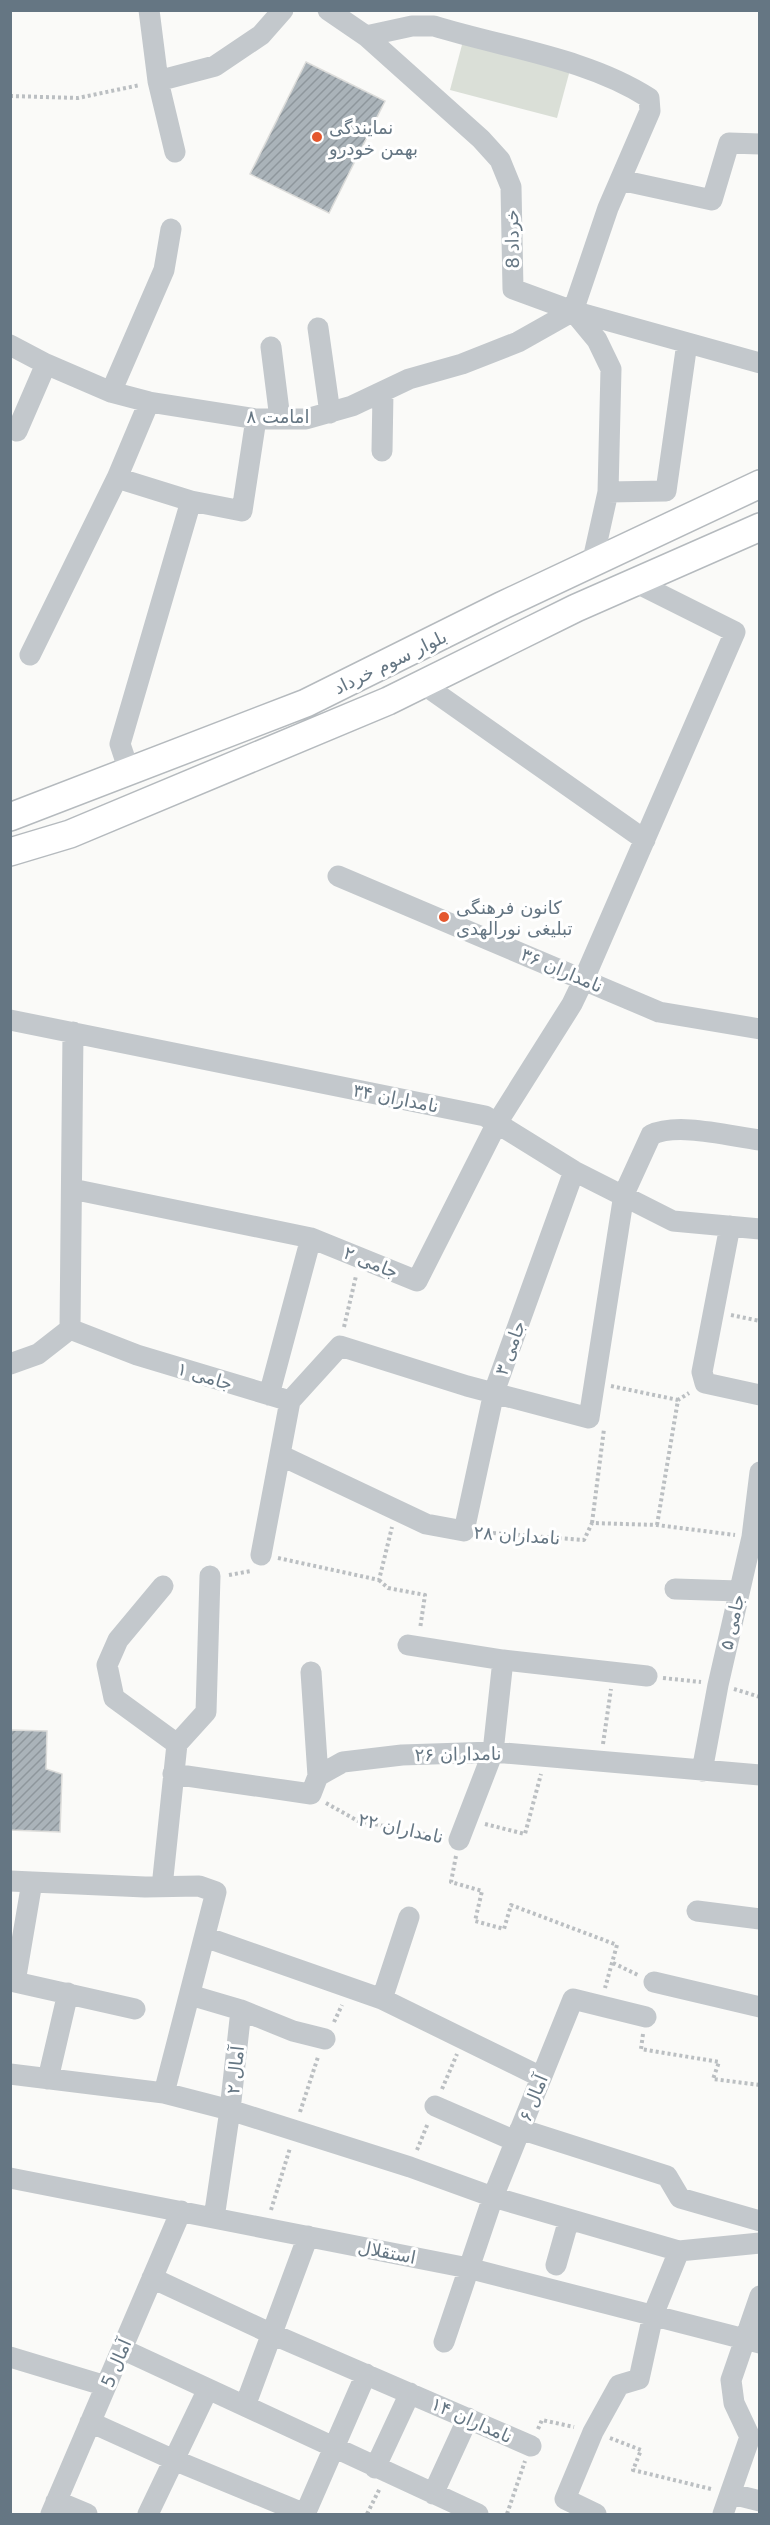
<svg xmlns="http://www.w3.org/2000/svg" width="770" height="2525" font-family="'DejaVu Sans','Noto Naskh Arabic',sans-serif">
  <style>
    .park { fill: #dadfd7 }
    .building { fill: url(#building-hatch); stroke: #dcdcda; stroke-width: 1.5 }
    .lines { fill: none; stroke-linecap: round; stroke-linejoin: round }
    .major-casing { stroke: #b5babe; stroke-width: 30 }
    .path { stroke: #bbbfc2; stroke-width: 4; stroke-dasharray: 3 3; stroke-linecap: butt }
    .minor { stroke: #c3c8cc; stroke-width: 21 }
    .major { stroke: #fff; stroke-width: 27 }
    .poi-dot { fill: #e4572e; stroke: #fff; stroke-width: 2 }
    .labels { text-anchor: middle; dominant-baseline: central; stroke-width: 6; stroke-linejoin: round; paint-order: stroke }
    .poi-label { font-size: 18px; fill: #657683; stroke: #fff; text-anchor: start }
    .street-label { font-size: 18px; fill: #657683; stroke: #fff }
  </style>
  <defs>
    <pattern id="building-hatch" width="6" height="6" patternUnits="userSpaceOnUse" patternTransform="scale(1.5)"><rect width="6" height="6" fill="#aab3b9"/><path d="M-1 1l2-2M0 6l6-6M5 7l2-2" fill="none" stroke="#8e969c"/></pattern>
  </defs>
  <rect width="100%" height="100%" fill="#fafaf8"/>
  <!-- park -->
  <path class="park" d="M463 41 570 70 557 118 450 90Z"/>
  <!-- building -->
  <path class="building" d="M306 62 385 101 329 213 250 174Z
    M10 1730 47 1731 46 1769 62 1774 60 1832 10 1830Z"/>
  <g class="lines">
    <!-- major casing -->
    <g class="major-casing">
      <path id="major" d="M10 817 306 703 501 606 760 484
        M10 852 70 834 388 701 576 608 760 527"/>
    </g>
    <!-- path -->
    <path class="path" d="M10 96 78 98 140 85
      M731 1315 760 1321
      M344 1327 356 1276
      M611 1386 678 1400
      M592 1523 604 1429
      M657 1525 678 1400 689 1393
      M481 1532 584 1540 592 1523 657 1525 735 1535
      M278 1558 379 1580 392 1527
      M229 1575 251 1571
      M379 1580 388 1588 425 1595 420 1629
      M663 1678 701 1682
      M734 1689 760 1697
      M603 1744 611 1689
      M326 1803 358 1821 441 1837
      M485 1824 525 1834 541 1774
      M456 1856 451 1882 482 1891 475 1921 504 1929 511 1905 617 1945 605 1988
      M613 1963 638 1975
      M334 2022 342 2005
      M643 2034 641 2049 719 2062 713 2079 760 2085
      M442 2089 457 2054
      M300 2112 318 2057
      M417 2150 428 2123
      M271 2210 290 2148
      M538 2429 542 2420 574 2427
      M610 2438 641 2450 633 2470 711 2489
      M367 2514 380 2488
      M507 2514 525 2461"/>
    <!-- minor -->
    <path class="minor" d="M149 10 158 81 175 152
      M328 10 366 36 481 139 500 160 511 187 513 289 573 311 760 363
      M366 36 412 26H434C505 48 587 58 649 98L650 111 608 208 573 311
      M158 81 215 66 261 35 283 10
      M620 180 712 200 729 143 760 144
      M573 311 597 340 611 369 608 492 592 564
      M318 328 330 413
      M10 345 46 364 111 392 149 402 256 419H306L352 406 409 379 462 364 518 342 573 311
      M271 347 280 419
      M111 392 164 270 171 229
      M17 431 46 364
      M382 451 383 392
      M117 478 149 402
      M608 492 666 491 687 343
      M30 655 117 478 191 501 242 511 256 419
      M423 684 645 840
      M129 771 120 744 191 501
      M338 876 659 1012 760 1029
      M10 1020 485 1116 574 1171 673 1221 760 1229
      M73 1032 70 1329 137 1355 290 1401 261 1555
      M72 1189 311 1238
      M730 1226 702 1372 705 1383 760 1395
      M10 1364 38 1354 70 1329
      M269 1395 311 1238 417 1281 497 1123 572 1004 584 979 735 632 635 582
      M290 1401 340 1346 467 1386 589 1418 624 1194 651 1135C677 1122 729 1136 760 1140
      M280 1455 426 1524 464 1531 494 1392 574 1171
      M163 1586 118 1640 107 1665 114 1698 177 1744
      M675 1589 739 1591
      M408 1645 503 1660
      M311 1672 318 1776
      M702 1771 718 1685 752 1537 760 1472
      M173 1774 311 1794 318 1776 343 1762 402 1755 493 1752 760 1775
      M459 1840 493 1752 503 1660 647 1676
      M10 1881 145 1887 199 1886 216 1892 164 2093
      M32 1882 15 1982 135 2009
      M162 1887 177 1744 206 1712 210 1576
      M697 1911 760 1919
      M205 1937 382 1999 541 2077
      M654 1982 760 2007
      M190 1995 241 2010
      M382 1999 409 1917
      M10 2074 164 2093 230 2110 410 2167 493 2197 679 2251 760 2243
      M48 2079 68 1993
      M435 2106 515 2141
      M520 2129 667 2176 680 2198 760 2221
      M10 2178 468 2268 760 2343
      M214 2218 230 2110 241 2010 293 2031 325 2039
      M556 2265 569 2219
      M152 2278 272 2334 531 2446
      M444 2342 493 2197 573 1999 646 2017
      M122 2349 478 2514
      M10 2357 106 2386
      M245 2406 308 2236
      M90 2422 174 2460 305 2514
      M375 2468 410 2393
      M433 2494 468 2418
      M732 2494 760 2501
      M56 2501 87 2514
      M51 2514 181 2211
      M148 2514 208 2389
      M305 2514 366 2374
      M596 2514 565 2499 593 2432 619 2385 639 2379 653 2315 679 2251
      M723 2514 750 2437 734 2403 731 2380 760 2296"/>
    <!-- major -->
    <use href="#major" class="major"/>
  </g>
  <!-- markers -->
  <g class="poi-dot">
    <circle cx="317" cy="137" r="6"/>
    <circle cx="444" cy="917" r="6"/>
  </g>
  <g class="labels">
    <!-- poi labels -->
    <g class="poi-label">
      <text x="329" y="127">نمایندگی<tspan x="329" dy="21">بهمن خودرو</tspan></text>
      <text x="456" y="907">کانون فرهنگی<tspan x="456" dy="21">تبلیغی نورالهدی</tspan></text>
    </g>
    <!-- street labels -->
    <g class="street-label">
      <text transform="translate(512 239) rotate(-91)">خرداد 8</text>
      <text x="278" y="416">امامت ۸</text>
      <text transform="translate(390 662) rotate(-26)">بلوار سوم خرداد</text>
      <text transform="translate(562 970) rotate(23)">نامداران ۳۶</text>
      <text transform="translate(396 1098) rotate(11)">نامداران ۳۴</text>
      <text transform="translate(371 1262) rotate(22)">جامی ۲</text>
      <text transform="translate(510 1348) rotate(-70)">جامی ۳</text>
      <text transform="translate(205 1376) rotate(17)">جامی ۱</text>
      <text transform="translate(517 1535) rotate(4)">نامداران ۲۸</text>
      <text transform="translate(732 1622) rotate(-77)">جامی ۵</text>
      <text transform="translate(458 1754) rotate(-1)">نامداران ۲۶</text>
      <text transform="translate(401 1828) rotate(12)">نامداران ۲۲</text>
      <text transform="translate(235 2070) rotate(-84)">آمال ۲</text>
      <text transform="translate(533 2098) rotate(-68)">آمال ۶</text>
      <text transform="translate(387 2252) rotate(11)">استقلال</text>
      <text transform="translate(116 2363) rotate(-67)">آمال 5</text>
      <text transform="translate(472 2420) rotate(24)">نامداران ۱۴</text>
    </g>
  </g>
  <!-- border -->
  <rect width="770" height="2525" fill="none" stroke="#657683" stroke-width="24"/>
</svg>
